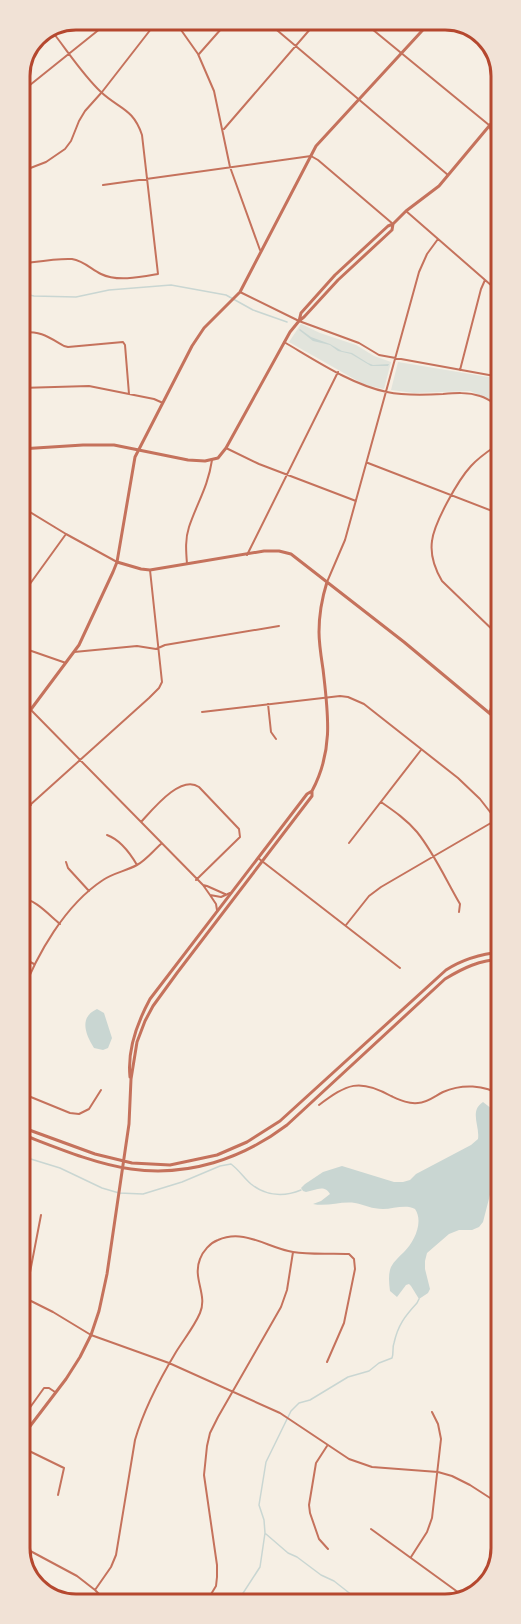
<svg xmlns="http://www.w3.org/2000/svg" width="521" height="1624" font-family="'Sofia Sans Condensed',sans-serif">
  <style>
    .green { fill: #e2e4dc }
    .water { fill: #c9d6d2 }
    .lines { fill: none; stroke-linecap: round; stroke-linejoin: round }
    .stream { stroke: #c9d6d2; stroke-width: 1.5 }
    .minor { stroke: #c5725c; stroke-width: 2 }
    .tertiary { stroke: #c5725c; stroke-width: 3 }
    .rim { fill: none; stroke: #b5482f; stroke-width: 3 }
  </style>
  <rect width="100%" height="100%" fill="#f6efe4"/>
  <!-- green -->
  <path class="green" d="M301 324 320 333 356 345 374 356 391 362 384 389 365 385 289 342Z
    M398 362 500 379V404L470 391 414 393 391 390Z"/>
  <!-- water -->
  <path class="water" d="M300 329 311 337 330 344 342 351 352 353 368 363 373 365 389 364 388 366H371L351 354 338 351 330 345 313 341 299 330Z
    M97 1009 104 1013 112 1038 108 1048 103 1050 94 1048C85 1034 79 1017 97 1009Z
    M483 1102 492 1109 501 1119V1173L492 1187 483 1222 479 1227 472 1230H459L449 1234 427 1253 425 1261V1269L430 1289 428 1293 419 1299 411 1286 409 1284 406 1285 397 1297 390 1291C389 1283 388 1274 391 1267 394 1261 399 1257 404 1252 414 1242 424 1222 415 1209 406 1204 393 1209 383 1209 372 1209 365 1205 355 1203 341 1201 327 1207 313 1204L321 1201 330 1194C325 1184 315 1190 306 1192L303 1191 301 1188 305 1184 323 1172 342 1166 394 1182H403L410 1180 416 1174 471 1145 478 1139C480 1126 469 1111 483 1102Z"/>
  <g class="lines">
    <!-- stream -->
    <path class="stream" d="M20 293 34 296 76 297 109 290 171 285 226 295 253 310 287 322
      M21 1156 60 1168 102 1188 119 1193 143 1194 182 1182 220 1166 231 1164C239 1170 244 1178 251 1184 266 1196 284 1197 301 1190
      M266 1534 288 1553 297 1557 321 1575 334 1581 362 1603
      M236 1604 260 1567 265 1533 264 1520 259 1505 266 1462 291 1411 299 1403 310 1400 348 1377 369 1371 379 1363 392 1358C394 1352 392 1348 394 1343 398 1325 405 1316 417 1303L419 1299"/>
    <!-- minor -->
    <path class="minor" d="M174 20 198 54 214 91 230 167 260 250
      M265 20 448 175
      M361 20 489 125 495 127 500 131
      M199 54 229 20
      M20 93 111 20
      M489 125 491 131 500 139
      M224 129 318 20
      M20 172 46 162 65 149 71 141 79 121 85 111 102 92 158 20
      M103 185 311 156 318 160 393 224
      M406 211 500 293
      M20 264C36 262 57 258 72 259 84 261 91 269 101 274 117 282 141 277 158 274L142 135C133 108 119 109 101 92 82 74 67 50 51 30
      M240 292 299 321 359 343 379 355 500 377
      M20 332C41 331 47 336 64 346L68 347 123 342 125 345 129 394
      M284 342C315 360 352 385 387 392 405 396 425 395 443 394 455 393 468 392 480 396 487 398 494 403 500 407
      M460 370 481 289 485 280
      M20 388 89 386 154 399 163 403
      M500 443C490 450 479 457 471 466 458 480 434 523 432 541 430 555 435 569 442 581L500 637
      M226 448 259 464 356 501
      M368 463 500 514
      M20 506 66 534 117 562
      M247 555 338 372
      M187 564C186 551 185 539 189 527 197 503 208 487 212 460
      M327 582 345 540 419 272 427 254 438 239
      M27 588 66 534
      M20 647 66 663
      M74 652 137 646 156 649 165 645 279 626
      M268 704 271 732 276 739
      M31 710 203 885 210 895 221 897 230 893
      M202 712 340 696 348 697 364 704 458 778 480 799 501 826
      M489 713 500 685
      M20 794 31 805
      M381 802C394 811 407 820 417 832 434 853 446 880 460 904L459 912
      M20 814 149 698 159 688 162 682 150 570
      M141 822C153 809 181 774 199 787L239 829 240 837 196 880
      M107 835C121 840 130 853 137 865
      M349 843 421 750
      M258 858 400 968
      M66 862 68 868 89 891
      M203 885 207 886 225 894
      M210 895 216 904 217 910
      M21 898C35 899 49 915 60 924
      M346 925 369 896 381 887 496 820
      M21 957 34 964
      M21 996C37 954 65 905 103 880 113 873 126 871 137 865 146 860 153 851 161 844
      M21 1093 70 1113 79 1114 89 1109 101 1090
      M319 1105C347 1084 359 1078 391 1096 400 1100 408 1104 418 1103 427 1103 435 1096 443 1092 461 1084 485 1084 501 1096
      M494 1293 501 1287
      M21 1296 53 1312 91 1335 169 1363 280 1413 349 1459 372 1467 438 1472 452 1476 470 1485 501 1505
      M21 1305 27 1288 41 1215
      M21 1420 44 1388H49L55 1392
      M327 1446 316 1463 309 1505 310 1513 319 1539 328 1549
      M21 1447 64 1468 58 1495
      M371 1529 466 1598
      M21 1546 77 1576 95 1590 109 1604
      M411 1557 427 1532 432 1518 441 1439 438 1424 432 1412
      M95 1590 111 1567 116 1555 135 1440C143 1412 161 1377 176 1352 184 1339 194 1327 200 1313 208 1295 192 1278 200 1259 203 1251 210 1243 218 1240 244 1228 268 1248 293 1252 311 1255 331 1253 349 1254L354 1259 355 1269 344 1323 327 1362
      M205 1604 216 1586 217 1577V1565L204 1475 207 1446 210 1433 218 1417 281 1307 287 1290 293 1252"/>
    <!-- tertiary -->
    <path class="tertiary" d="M299 321 301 313 335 275 388 226 393 224 406 211 439 186 500 113
      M20 449 83 445H114L188 460 205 461 218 458 226 448 290 332 299 321 304 317 338 280 392 230 393 224
      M117 562 141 569 150 570 264 551H279L291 554 404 642 500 722
      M20 724 79 645 113 572 117 562 135 457 192 346 204 328 240 292 316 146 432 20
      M130 1077C127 1049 137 1023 150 999L307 794 312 791
      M21 1127 95 1154 132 1163 170 1165 217 1155 247 1142 280 1121 446 970C463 959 481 954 501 952
      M21 1134C55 1147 95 1164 131 1169 188 1177 242 1159 287 1125L445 979C463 968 480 960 501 959
      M21 1438 66 1379 80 1357 91 1335 99 1311 107 1274 129 1124 131 1079 137 1042 145 1021 153 1006 177 973 312 796V791C334 750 328 713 323 669 321 656 319 644 319 632 319 614 322 598 327 582"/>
  </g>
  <!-- crop -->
  <path d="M0 0H521V1624H0ZM76 30H445A46 46 0 0 1 491 76V1548A46 46 0 0 1 445 1594H76A46 46 0 0 1 30 1548V76A46 46 0 0 1 76 30Z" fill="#f1e2d6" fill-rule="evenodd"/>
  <path class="rim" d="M76 30H445A46 46 0 0 1 491 76V1548A46 46 0 0 1 445 1594H76A46 46 0 0 1 30 1548V76A46 46 0 0 1 76 30Z"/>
</svg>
